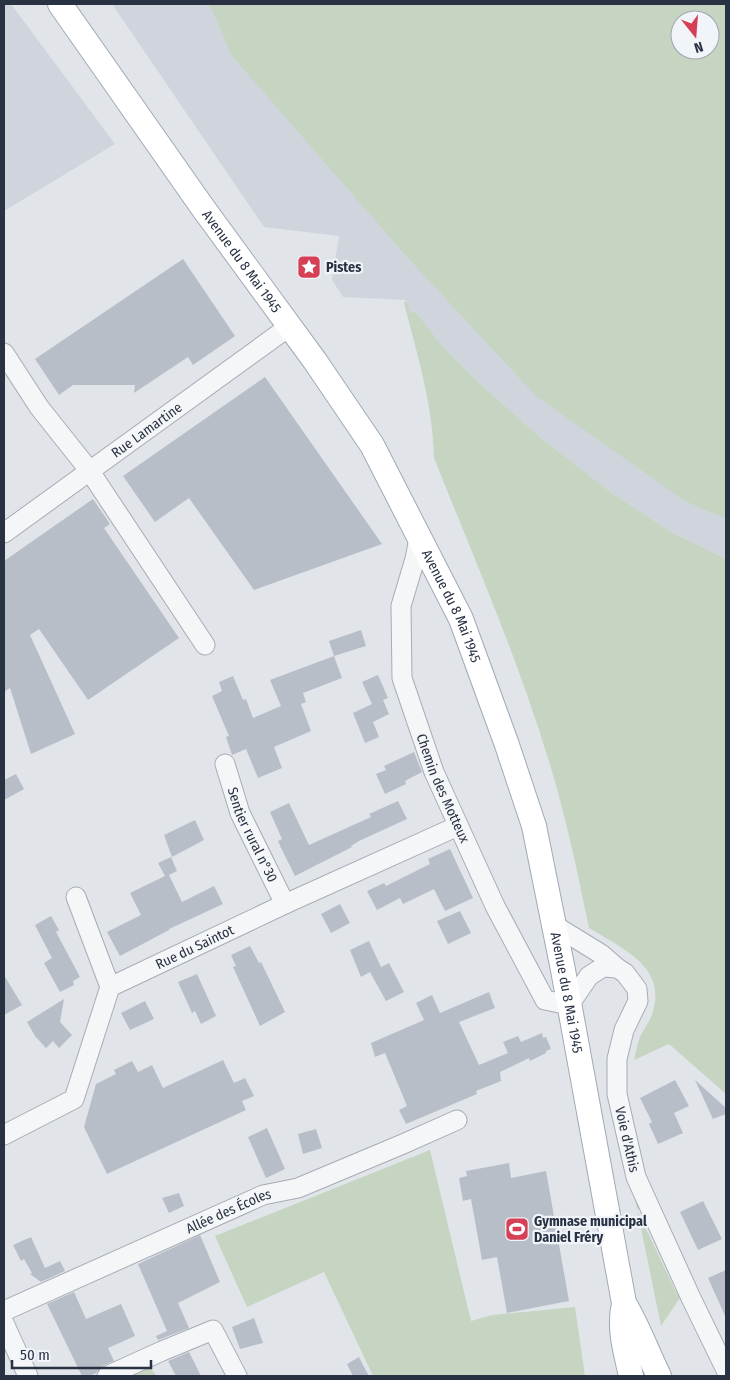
<svg xmlns="http://www.w3.org/2000/svg" width="730" height="1380" font-family="'Fira Sans Condensed',sans-serif">
  <style>
    .built { fill: #cfd4dd; fill-rule: evenodd }
    .green { fill: #c6d5c2; fill-rule: evenodd }
    .building { fill: #b8bec8 }
    .lines { fill: none; stroke-linecap: round; stroke-linejoin: round }
    .minor-casing { stroke: #a6acb5; stroke-width: 21 }
    .major-casing { stroke: #a0a9b7; stroke-width: 26 }
    .minor { stroke: #f4f6f8; stroke-width: 19 }
    .major { stroke: #fff; stroke-width: 24 }
    .labels { text-anchor: middle; dominant-baseline: central; stroke-width: 4.5; stroke-linejoin: round; paint-order: stroke }
    .street-label { font-size: 14px; fill: #283243; stroke: #f1f4f8 }
    .poi-label { font-size: 14px; font-weight: bold; fill: #283243; stroke: #f1f4f8; text-anchor: start }
  </style>
  <rect width="100%" height="100%" fill="#e1e5ea"/>
  <!-- built -->
  <path class="built" d="M4 4H11L115 144 4 211Z
    M112 4H726V559L671 532 612 493 541 438 479 383 443 347 416 312 410 314 406 300 343 297 332 280 339 236 264 227ZM680 20H710V50H680Z"/>
  <!-- green -->
  <path class="green" d="M208 4H726V519L685 501 536 396 408 258 232 56 213 12ZM680 20H710V50H680Z
    M406 300 410 313 416 312 443 347 479 383 541 438 612 493 671 532 726 559V1094L669 1044 634 1060C636 1053 637 1044 640 1037 643 1030 648 1024 651 1017 670 968 623 949 589 928 577 870 565 812 547 755 516 654 473 556 434 458 433 405 417 354 404 303Z
    M430 1150 471 1321 492 1315 575 1307 585 1376H373L324 1272 247 1307 215 1236Z
    M633 1189 641 1205 637 1210 677 1294H681L682 1295 661 1326Z
    M150 1368 157 1376H130Z"/>
  <!-- building -->
  <path class="building" d="M183 259 235 336 193 365 188 357 134 393 135 385H73L59 395 35 359Z
    M265 377 382 544 254 590 189 498 155 522 123 476Z
    M93 499 110 524 104 528 179 638 88 700 39 629 30 635 75 734 31 754 10 688 4 692V561Z
    M361 630 366 646 334 656 329 641Z
    M334 656 342 678 303 693 306 702 301 704 311 731 274 747 282 768 258 778 246 749 232 755 226 737 229 736 212 696 222 691 219 682 233 676 243 700 246 699 253 718 281 706 270 680Z
    M378 675 388 698 383 700 389 714 373 722 379 737 365 743 353 713 372 704 362 682Z
    M414 752 422 772 405 781 406 784 385 794 376 774 386 770 384 766Z
    M16 774 24 789 4 800V780Z
    M398 801 407 819 359 841 351 846 352 847 295 876 281 848 278 841 282 839 270 812 289 803 309 845 371 817 369 814Z
    M195 820 204 840 172 857 164 835Z
    M450 849 473 898 445 911 434 889 403 904 400 898 377 910 367 891 384 883 386 886 430 864 428 859Z
    M171 857 177 871 169 875 182 902 214 886 223 904 169 929V930L120 956 107 932 141 915 130 893 165 876 158 863Z
    M340 904 350 923 331 933 321 914Z
    M460 911 471 933 448 944 437 921Z
    M51 916 59 930 56 932 80 977 73 981 74 985 60 992 44 963 52 958 35 925Z
    M369 941 381 967 373 971 389 963 404 992 386 1001 370 972 361 977 350 950Z
    M250 946 259 963 261 962 285 1012 260 1026 233 967 236 966 231 955Z
    M197 974 216 1016 201 1024 195 1011 192 1013 178 982Z
    M4 975 22 1005 4 1015Z
    M489 992 495 1008 459 1022 479 1065 508 1053 503 1042 518 1036 521 1042 542 1033 543 1038 546 1037 551 1049 546 1051V1053L530 1061 529 1058 500 1072 501 1081 476 1091 477 1094 406 1124 399 1110 407 1106 385 1053 375 1057 371 1043 424 1020 416 1003 432 995 440 1013Z
    M64 999 60 1022 72 1035 59 1048 53 1041 46 1048 35 1036 27 1022Z
    M145 1001 154 1019 130 1030 121 1013Z
    M223 1060 234 1083 245 1078 254 1096 242 1101 246 1110 107 1174 84 1127 96 1084 116 1074 114 1070 132 1061 138 1072 152 1065 163 1088Z
    M675 1080 689 1106 674 1113 683 1133 658 1144 649 1124 652 1122 640 1098Z
    M695 1080 726 1108V1114L713 1119Z
    M267 1128 285 1169 266 1178 248 1137Z
    M316 1129 322 1148 303 1154 298 1134Z
    M509 1163 511 1178 546 1171 569 1301 507 1313 497 1257 482 1260 471 1199 463 1201 459 1178 467 1176 466 1171Z
    M179 1193 184 1206 169 1213 162 1198Z
    M703 1201 722 1239 698 1250 680 1212Z
    M200 1235 220 1282 178 1303 189 1328 158 1340 156 1336 167 1331 138 1264Z
    M31 1237 45 1268 60 1261 65 1271 41 1282 30 1274 32 1273 24 1259 21 1261 13 1245Z
    M726 1270V1318L708 1278Z
    M74 1292 86 1319 121 1304 135 1336 108 1348 114 1361 102 1366 96 1373 90 1376H82L47 1304Z
    M254 1318 263 1343 240 1349 232 1327Z
    M189 1352 201 1376H176L168 1361Z
    M359 1357 363 1365 369 1376H353L347 1364Z"/>
  <g class="lines">
    <!-- minor casing -->
    <g class="minor-casing">
      <g id="minor">
        <path d="M4 353 39 407 89 470 205 645"/>
        <path id="s1" d="M4 533 290 326"/>
        <path id="s2" d="M419 538 415 559 401 606 402 678 434 772 495 906 545 1000 569 1005 589 976 603 967 617 968 625 973 637 989 638 1001 624 1030 617 1059V1094L636 1177 691 1298 726 1370"/>
        <path id="s3" d="M225 764 240 813 285 904"/>
        <path d="M76 897 110 987"/>
        <path d="M554 925 601 954 617 968"/>
        <path id="s4" d="M4 1135 74 1099 110 987 285 904 458 826"/>
        <path id="s5" d="M4 1311 263 1195 298 1188 403 1144 457 1120"/>
        <path d="M4 1323 28 1376"/>
        <path d="M107 1376 162 1351 213 1330 237 1376"/>
      </g>
    </g>
    <!-- major casing -->
    <g class="major-casing">
      <g id="major">
        <path id="s6" d="M60 4 203 208 315 361 372 445 461 619 507 745 534 826 563 970 624 1303C638 1326 647 1352 659 1376"/>
        <path d="M624 1304C618 1328 626 1353 631 1376"/>
      </g>
    </g>
    <!-- minor -->
    <use href="#minor" class="minor"/>
    <!-- major -->
    <use href="#major" class="major"/>
  </g>
  <!-- icons -->
  <defs>
    <g id="sight-square" transform="scale(1.25)"><rect x="-9" y="-9" width="18" height="18" rx="4" fill="#d54056" stroke="#f1f4f8"/><path d="M0-6L1.8-2.2L6-1.7L2.9 1.2L3.7 5.4L0 3.3L-3.7 5.4L-2.9 1.2L-6-1.7L-1.8-2.2Z" fill="#fff"/></g>
    <g id="stadium-square" transform="scale(1.25)"><rect x="-9" y="-9" width="18" height="18" rx="4" fill="#d54056" stroke="#f1f4f8"/><path d="M0-5a6.5 5 0 1 0 0 10a6.5 5 0 1 0 0-10ZM-3.5-1.8h7v3.6h-7Z" fill="#fff"/></g>
  </defs>
  <g fill-rule="evenodd">
    <use href="#sight-square" x="309" y="267"/>
    <use href="#stadium-square" x="517" y="1229"/>
  </g>
  <g class="labels">
    <!-- street labels -->
    <g class="street-label">
      <text stroke="none"><textPath href="#s6" startOffset="315">Avenue du 8 Mai 1945</textPath></text>
      <text stroke="none"><textPath href="#s1" startOffset="176">Rue Lamartine</textPath></text>
      <text stroke="none"><textPath href="#s6" startOffset="720">Avenue du 8 Mai 1945</textPath></text>
      <text stroke="none"><textPath href="#s2" startOffset="260">Chemin des Motteux</textPath></text>
      <text stroke="none"><textPath href="#s3" startOffset="76">Sentier rural n°30</textPath></text>
      <text stroke="none"><textPath href="#s4" startOffset="290">Rue du Saintot</textPath></text>
      <text stroke="none"><textPath href="#s6" startOffset="1125">Avenue du 8 Mai 1945</textPath></text>
      <text stroke="none"><textPath href="#s2" startOffset="771">Voie d'Athis</textPath></text>
      <text stroke="none"><textPath href="#s5" startOffset="246">Allée des Écoles</textPath></text>
    </g>
    <!-- poi labels -->
    <g class="poi-label">
      <text x="326" y="267">Pistes</text>
      <text x="534" y="1221">Gymnase municipal<tspan x="534" dy="16">Daniel Fréry</tspan></text>
    </g>
  </g>
  <!-- border -->
  <rect width="730" height="1380" fill="none" stroke="#283243" stroke-width="10"/>
  <!-- north arrow -->
  <g transform="translate(695 35) rotate(163)"><circle r="24" fill="#f1f4f8" stroke="#a1a6b0"/>
  <path d="M0-4L9 19L0 12L-9 19Z" fill="#d54056"/>
  <text y="-8" font-size="14" font-weight="bold" text-anchor="middle" fill="#283243">N</text>
  </g>
  <!-- scale -->
  <path d="M12 1360v8h139v-8" fill="none" stroke="#283243" stroke-width="2.5"/>
  <text x="20" y="1360" font-size="15" fill="#283243" stroke="#f1f4f8" stroke-width="4" paint-order="stroke">50 m</text>
</svg>
